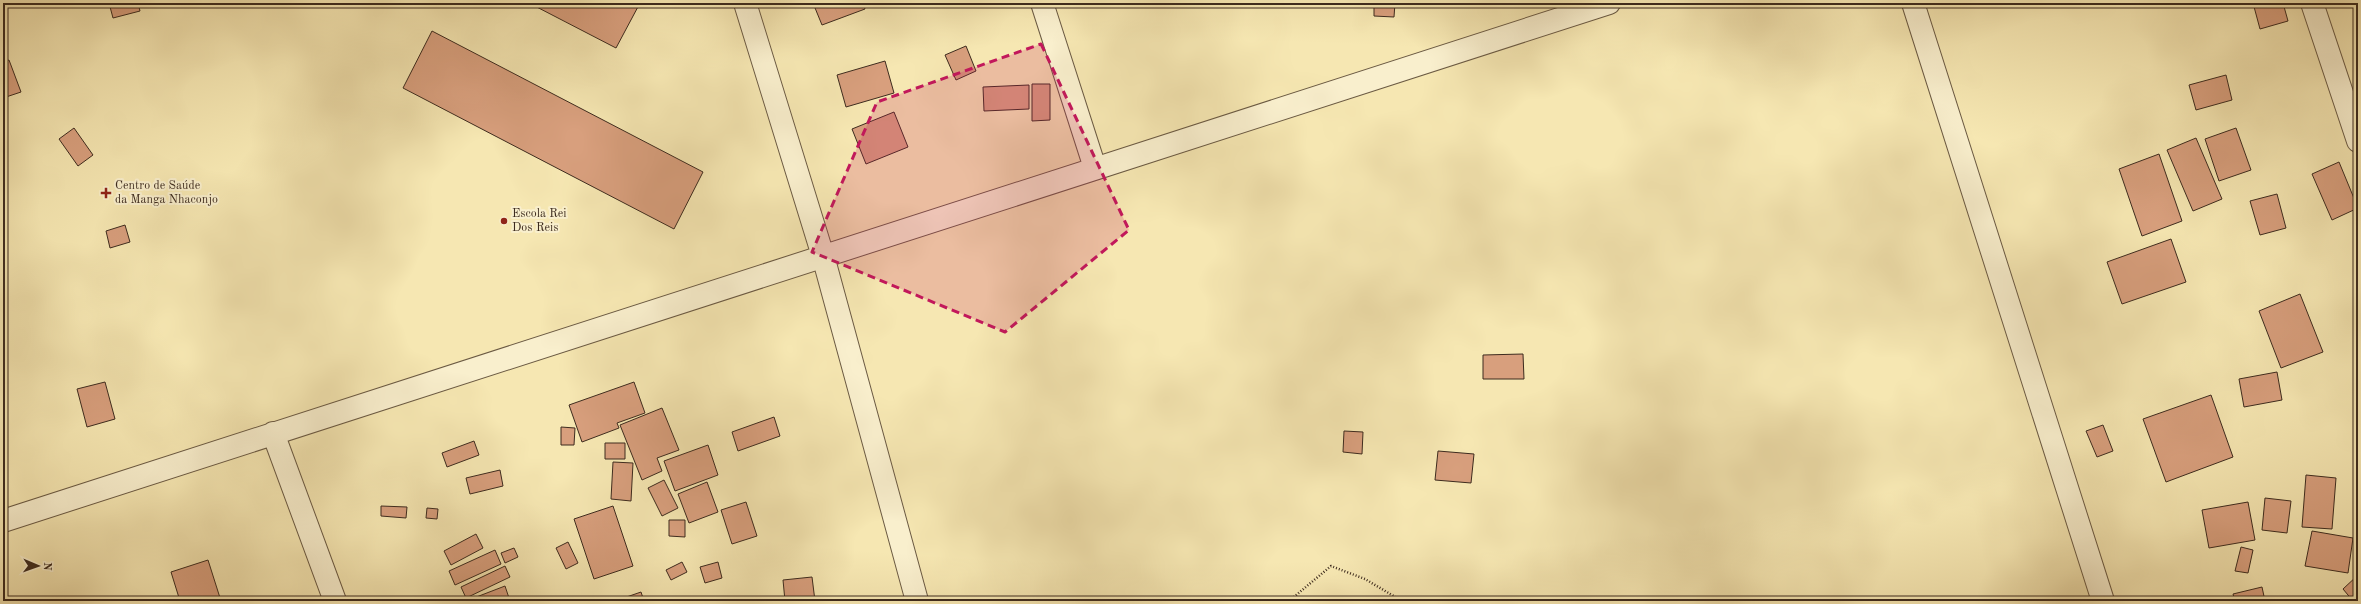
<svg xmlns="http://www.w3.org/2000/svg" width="2361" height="604" font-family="'Old Standard TT',serif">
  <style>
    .building { fill: #d89f7d; stroke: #3d2b1e }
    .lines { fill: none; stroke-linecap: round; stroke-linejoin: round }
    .minor-casing { stroke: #6b5a43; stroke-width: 24 }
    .path { stroke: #3d2b1e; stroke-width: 2.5; stroke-dasharray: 1 2; stroke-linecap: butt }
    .minor { stroke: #f9efcd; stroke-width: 22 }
    .marked { fill: #c2185b; fill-opacity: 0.2; stroke: #c2185b; stroke-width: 3; stroke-dasharray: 8 5; stroke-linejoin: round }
    .poi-dot { fill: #8f2418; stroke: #f9efcd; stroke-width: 1.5 }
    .labels { text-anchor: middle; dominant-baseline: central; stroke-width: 4; stroke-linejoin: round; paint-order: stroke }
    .poi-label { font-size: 12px; fill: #3d2b1e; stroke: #f9efcd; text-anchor: start }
  </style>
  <rect width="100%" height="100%" fill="#f6e7b2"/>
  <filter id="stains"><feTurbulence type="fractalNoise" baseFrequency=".005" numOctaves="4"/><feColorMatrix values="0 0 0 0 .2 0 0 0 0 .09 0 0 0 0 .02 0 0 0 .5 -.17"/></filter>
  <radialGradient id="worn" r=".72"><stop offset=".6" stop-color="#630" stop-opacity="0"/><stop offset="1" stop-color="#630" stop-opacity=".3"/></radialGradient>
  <!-- building -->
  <path class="building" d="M109 3H138L140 11 113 18Z
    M529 3H640L616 48Z
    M813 3H863L865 9 822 25Z
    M1374 3H1395L1394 17 1374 16Z
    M2253 3H2283L2288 21 2260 29Z
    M432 31 703 172 674 229 403 88Z
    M966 46 976 71 956 80 945 55Z
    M9 60 21 92 3 98V62Z
    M885 61 894 93 846 107 837 75Z
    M2226 75 2232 100 2196 110 2189 85Z
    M1032 84H1050V120L1032 121Z
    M1029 85V109L984 111 983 87Z
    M894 112 908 147 866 164 852 129Z
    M74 128 93 155 78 166 59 139Z
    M2236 128 2251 170 2219 181 2205 139Z
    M2196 138 2222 199 2193 211 2167 150Z
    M2159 154 2182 221 2142 236 2119 169Z
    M2339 162 2358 208 2332 220 2312 174Z
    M2277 194 2286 228 2260 235 2250 201Z
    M125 225 130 242 110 248 106 231Z
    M2171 239 2186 282 2122 304 2107 262Z
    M2300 294 2323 352 2281 368 2259 311Z
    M1523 354 1524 379H1483V355Z
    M2277 372 2282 400 2244 407 2239 379Z
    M105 382 115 419 87 427 77 389Z
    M634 382 645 413 617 423 619 428 582 442 569 405Z
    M2211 395 2233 457 2166 482 2143 419Z
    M662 408 679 450 657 458 662 471 642 480 620 425Z
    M774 417 780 436 738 451 732 432Z
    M2103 425 2113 451 2097 457 2086 431Z
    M561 427 575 428 574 445H561Z
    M1344 431 1363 432 1362 454 1343 452Z
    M474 441 479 455 447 467 442 453Z
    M605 443H625V459H605Z
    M708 445 718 475 675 491 664 461Z
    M1438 451 1474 454 1471 483 1435 480Z
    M613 462 633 463 631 501 611 499Z
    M500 470 503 486 470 494 466 478Z
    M2306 475 2336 478 2332 529 2302 527Z
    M664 480 678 508 662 516 648 488Z
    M707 482 718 512 689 523 678 494Z
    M2265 498 2291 501 2287 533 2262 530Z
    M746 502 757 536 732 544 721 510Z
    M2248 502 2255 540 2209 548 2202 510Z
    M381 506 407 507 406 518 381 516Z
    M613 506 633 566 594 579 574 519Z
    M427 508 438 509 437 519 426 518Z
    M669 520H685V537L669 536Z
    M2312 531 2353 538 2348 573 2305 566Z
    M476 534 483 548 451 565 444 551Z
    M568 542 578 563 566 569 556 548Z
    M2241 547 2253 550 2248 573 2235 571Z
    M514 548 518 557 505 563 501 553Z
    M495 550 501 564 455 585 449 571Z
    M208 560 221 601H180L171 572Z
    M682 562 687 572 671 580 666 570Z
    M718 562 722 578 705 583 700 567Z
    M505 566 510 577 466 598 461 587Z
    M2358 575V601H2353L2343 589Z
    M812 577 815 601H785L783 580Z
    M505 586 510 601H466Z
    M2262 587 2265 601H2235L2233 594Z
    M641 592 644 601H615Z
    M2226 597 2227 601H2195Z"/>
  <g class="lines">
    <!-- minor casing -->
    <g class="minor-casing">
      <path id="minor" d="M745 3 823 256 917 601
        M1042 3 1095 168
        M1913 3 2103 601
        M2312 3 2358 141
        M273 433 335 601
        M3 521 1609 3"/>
    </g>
    <!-- path -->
    <path class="path" d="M1289 601 1331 566 1365 579 1402 601"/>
    <!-- minor -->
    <use href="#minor" class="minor"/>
  </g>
  <!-- marked area -->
  <path class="marked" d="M1041 44 1129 230 1005 332 812 252 877 102Z"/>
  <!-- markers -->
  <g class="poi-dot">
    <path d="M104 187h4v4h4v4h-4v4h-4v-4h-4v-4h4z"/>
    <circle cx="504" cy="221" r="4"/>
  </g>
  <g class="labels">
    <!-- poi labels -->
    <g class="poi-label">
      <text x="115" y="186">Centro de Saúde<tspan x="115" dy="14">da Manga Nhaconjo</tspan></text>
      <text x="512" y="214">Escola Rei<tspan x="512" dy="14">Dos Reis</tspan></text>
    </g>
  </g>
  <!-- margin -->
  <rect width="2361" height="604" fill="none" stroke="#f6e7b2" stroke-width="16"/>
  <rect x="4" y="4" width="2353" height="596" fill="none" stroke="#3d2b1e" stroke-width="2"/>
  <rect x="8" y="8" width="2345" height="588" fill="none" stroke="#3d2b1e"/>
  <!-- north arrow -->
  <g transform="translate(38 566) rotate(92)" stroke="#f9efcd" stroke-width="3" paint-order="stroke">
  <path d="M0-3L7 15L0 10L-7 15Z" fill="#3d2b1e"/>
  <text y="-6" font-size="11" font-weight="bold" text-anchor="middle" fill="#3d2b1e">N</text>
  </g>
  <rect width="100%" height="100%" filter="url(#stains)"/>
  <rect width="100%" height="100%" fill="url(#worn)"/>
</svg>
